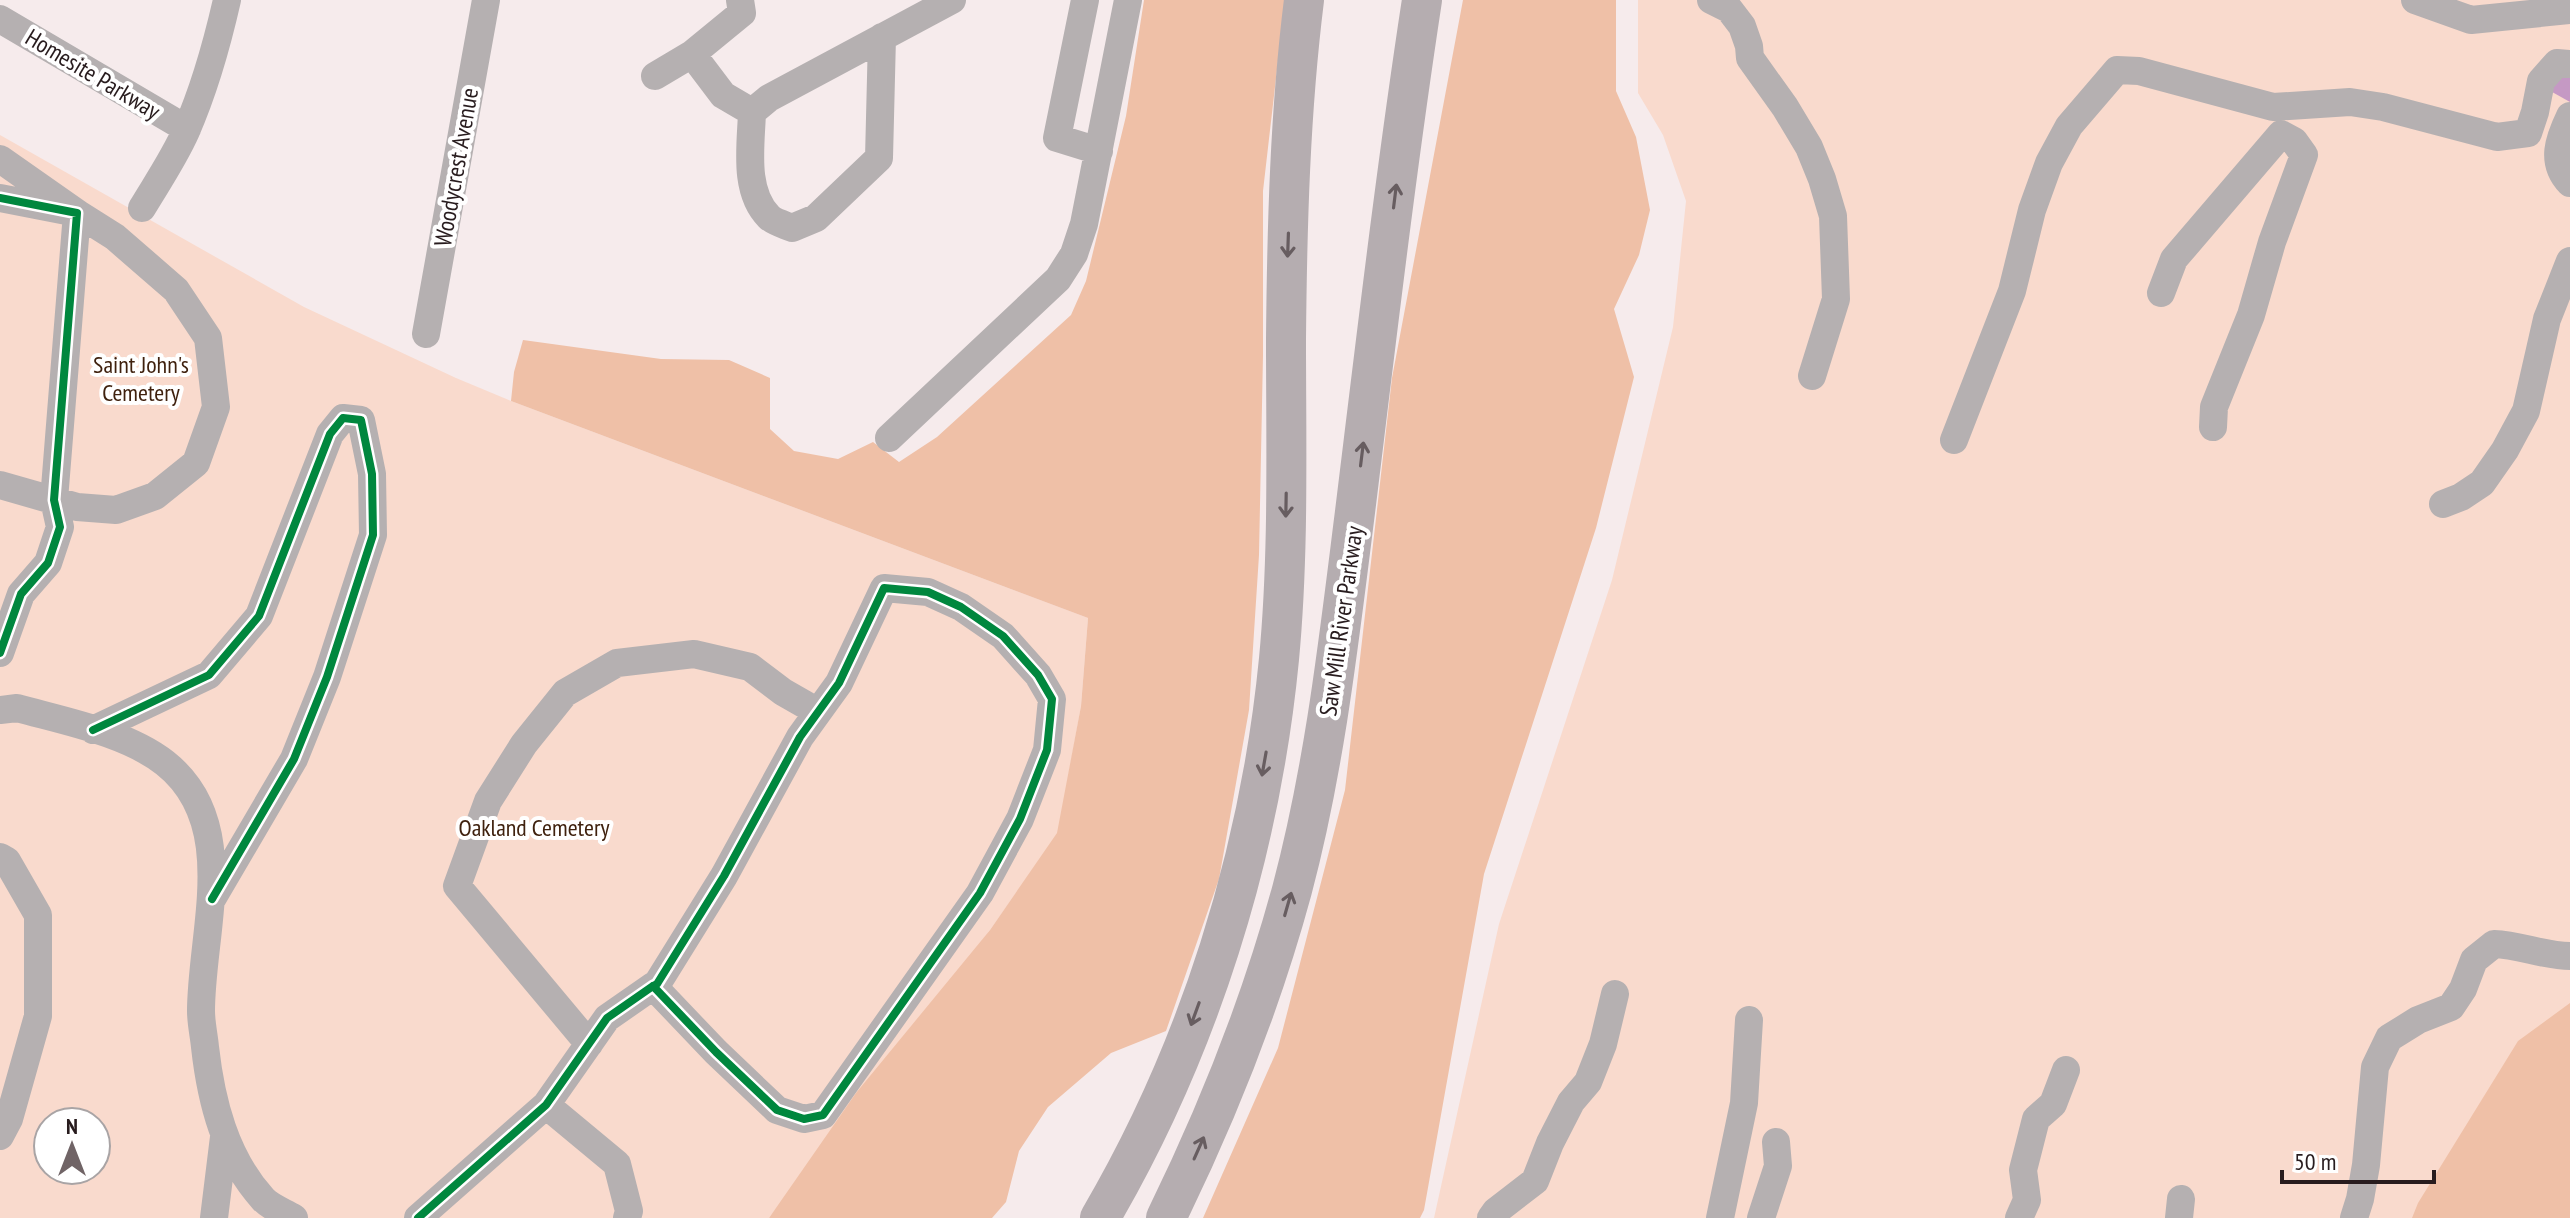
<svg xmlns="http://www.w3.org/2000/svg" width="2570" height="1218" font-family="'PT Sans Narrow',sans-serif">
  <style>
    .green { fill: #f9dacd; fill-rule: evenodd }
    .forest { fill: #efc0a7 }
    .water { fill: #c599c4 }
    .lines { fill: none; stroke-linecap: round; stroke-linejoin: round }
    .minor { stroke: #b5b0b1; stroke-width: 28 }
    .highway { stroke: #b5adb0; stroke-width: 40 }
    .cycleway-casing { stroke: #fff; stroke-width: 13 }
    .cycleway { stroke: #00873e; stroke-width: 8 }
    .oneway { stroke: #675d60 }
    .labels { text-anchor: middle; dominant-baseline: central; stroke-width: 8; stroke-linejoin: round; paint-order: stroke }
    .street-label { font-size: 24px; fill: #281c1e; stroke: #fff }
    .park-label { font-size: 24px; fill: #3f210e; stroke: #fff }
  </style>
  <rect width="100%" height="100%" fill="#f6ebec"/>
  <!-- green -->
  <path class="green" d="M1638 0H2570V1218H1434L1499 924 1612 580 1673 327 1686 201 1663 135 1638 93Z
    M0 135 304 307 456 378 511 401 1088 618 1081 706 1058 833 990 930 769 1218H0ZM48 1122H96V1170H48Z"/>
  <!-- forest -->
  <path class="forest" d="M1144 0H1285L1263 191V355L1259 555 1249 710 1219 879 1166 1031 1111 1053 1048 1107 1019 1151 1006 1202 992 1218H769L856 1093 990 930 1057 833 1081 706 1088 618 511 401 514 372 523 340 661 359 729 360 770 378V429L794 451 838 459 873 442 899 462 937 437 1071 315 1086 281 1126 116Z
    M1463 0H1616V91L1636 137 1650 210 1639 255 1614 309 1634 377 1596 528 1484 874 1424 1210 1420 1218H1203L1278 1048 1345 790 1392 378Z
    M2570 1003V1218H2412L2418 1203 2518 1041Z"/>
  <!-- water -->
  <path class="water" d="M2570 72V102L2545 88Z"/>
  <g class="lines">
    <!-- minor -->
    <path class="minor" d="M740 0 742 13 692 54 723 95 752 112
      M1085 0 1057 138 1099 151
      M1711 0 1729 9 1742 26 1749 46 1750 58 1785 107 1809 147 1822 179 1833 216 1836 299 1812 376
      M2415 0 2471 20 2570 10
      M0 19 187 129
      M882 37 879 158 816 218 792 228C785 225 774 222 769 217 743 191 751 145 752 112L769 98 952 0
      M655 76 692 54
      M2570 116C2559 139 2550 162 2570 183
      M0 159 77 213 115 237 176 290 208 338 216 407 196 463 155 496 116 510 77 507 0 485
      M0 198 77 213 54 500 60 527 48 563 21 594 0 653
      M142 208C157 183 174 158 186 131 204 90 217 44 227 0
      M2161 293 2174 259 2281 134 2294 141 2304 155 2272 242 2251 315 2214 407 2213 427
      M426 334 486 0
      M889 438 1058 279 1074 254 1084 224 1128 0
      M1954 440 2012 291 2032 210 2049 163 2069 126 2117 70 2139 71 2273 107 2350 102 2383 107 2497 137 2528 133 2535 112 2541 81 2557 63 2570 64
      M2443 504 2461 497 2482 483 2505 450 2526 411 2547 319 2570 261
      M0 710 17 708C64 721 127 733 165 763 241 823 201 931 201 1011 201 1023 204 1036 205 1047 211 1101 225 1157 263 1199 270 1207 284 1212 294 1218
      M93 730 209 675 259 616 330 434 343 418 361 420 372 474 373 535 327 677 294 759 212 899
      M0 857 7 861 38 915V1016L9 1119 0 1136
      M589 1044 457 886 488 801 524 744 565 693 617 663 694 654 750 667 783 692 818 712
      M546 1105 617 1164 629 1211 627 1218
      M214 1218 224 1137
      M418 1218 546 1105 607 1018 653 986 657 984 724 876 800 737 839 683 884 588 928 592 961 607 1003 636 1038 675 1052 699 1047 750 1020 819 980 893 823 1115 804 1119 777 1110 716 1052 653 986
      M1491 1218 1496 1211 1535 1181 1550 1143 1571 1102 1588 1082 1603 1044 1615 994
      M1720 1218 1744 1103 1749 1020
      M1761 1218 1778 1166 1776 1142
      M2019 1218 2027 1200 2023 1170 2036 1119 2053 1104 2066 1070
      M2179 1218 2181 1199
      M2354 1218 2360 1199 2366 1165 2375 1067 2389 1038 2418 1020 2451 1007 2463 989 2474 960 2494 944C2520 945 2544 956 2570 956"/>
    <!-- highway -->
    <path class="highway" d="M1100 1218C1199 1049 1260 854 1279 659 1289 553 1286 445 1286 339 1287 226 1290 112 1304 0
      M1166 1218C1218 1112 1261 1004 1292 890 1325 766 1339 639 1355 512 1376 341 1396 170 1422 0"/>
    <!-- cycleway casing -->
    <g class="cycleway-casing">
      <path id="cycleway" d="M0 198 77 213 54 500 60 527 48 563 21 594 0 653
        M93 730 209 675 259 616 330 434 343 418 361 420 372 474 373 535 327 677 294 759 212 899
        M418 1218 546 1105 607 1018 653 986 657 984 724 876 800 737 839 683 884 588 928 592 961 607 1003 636 1038 675 1052 699 1047 750 1020 819 980 893 823 1115 804 1119 777 1110 716 1052 653 986"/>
    </g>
    <!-- cycleway -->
    <use href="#cycleway" class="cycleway"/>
  </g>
  <!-- one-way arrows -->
  <defs><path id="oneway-shaft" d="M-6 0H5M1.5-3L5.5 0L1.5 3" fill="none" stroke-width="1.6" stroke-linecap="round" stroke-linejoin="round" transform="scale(2)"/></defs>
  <g class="oneway">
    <use href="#oneway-shaft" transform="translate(1395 196) rotate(-83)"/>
    <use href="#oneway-shaft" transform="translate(1288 245) rotate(92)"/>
    <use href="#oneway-shaft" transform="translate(1362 454) rotate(-83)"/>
    <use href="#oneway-shaft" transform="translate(1286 505) rotate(91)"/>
    <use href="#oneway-shaft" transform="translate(1264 764) rotate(100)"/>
    <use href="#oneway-shaft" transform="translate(1288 904) rotate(-74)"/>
    <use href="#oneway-shaft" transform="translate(1195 1014) rotate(110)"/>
    <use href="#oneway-shaft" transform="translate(1199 1148) rotate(-66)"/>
  </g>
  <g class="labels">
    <!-- street labels -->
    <g class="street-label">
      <text transform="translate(93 74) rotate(31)">Homesite Parkway</text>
      <text transform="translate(456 167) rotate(-80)">Woodycrest Avenue</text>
      <text transform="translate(1341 621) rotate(-82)">Saw Mill River Parkway</text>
    </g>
    <!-- park labels -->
    <g class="park-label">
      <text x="141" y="364">Saint John's<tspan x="141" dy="28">Cemetery</tspan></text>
      <text x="534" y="827">Oakland Cemetery</text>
    </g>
  </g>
  <!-- north arrow -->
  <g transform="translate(72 1146)"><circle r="38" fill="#ffffff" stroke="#a9a4a5" stroke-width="2"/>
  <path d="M0-6L14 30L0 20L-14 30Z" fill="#706466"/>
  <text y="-12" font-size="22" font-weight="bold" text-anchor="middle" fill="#281c1e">N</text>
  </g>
  <!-- scale -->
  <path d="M2282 1170v12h152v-12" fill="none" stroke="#281c1e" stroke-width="4"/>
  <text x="2294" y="1170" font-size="24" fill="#281c1e" stroke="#ffffff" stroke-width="6" paint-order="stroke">50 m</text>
</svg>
